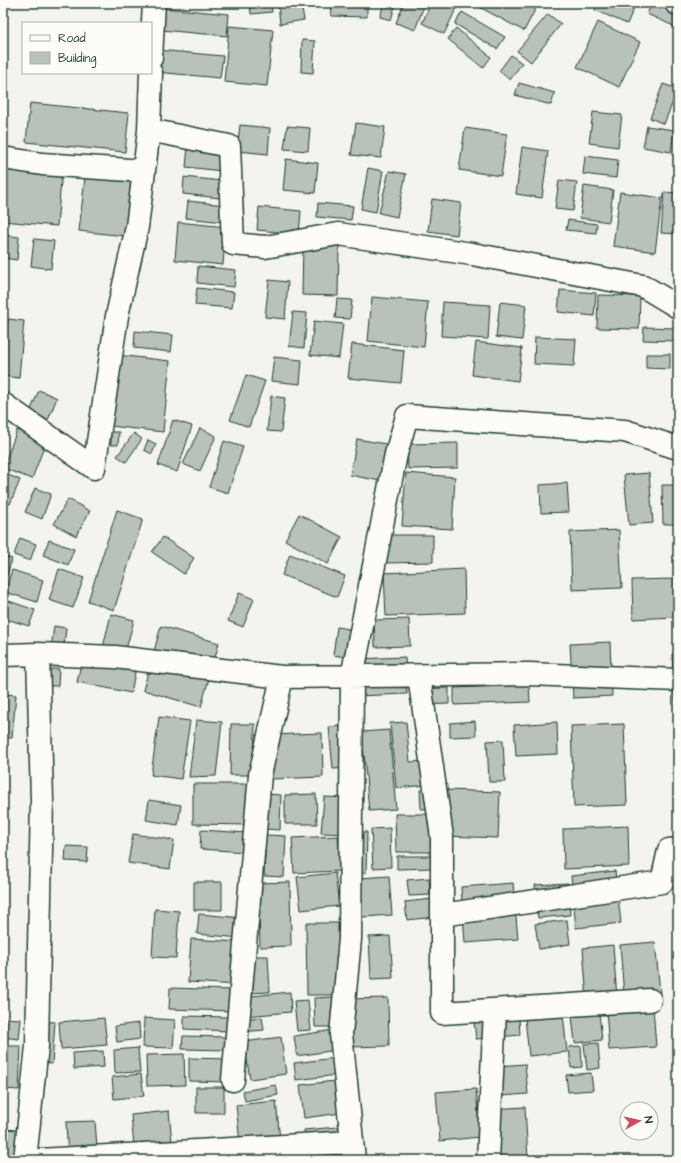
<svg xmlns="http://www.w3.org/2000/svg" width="681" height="1163" font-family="'Architects Daughter',sans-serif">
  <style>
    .building { fill: #b9c1bb; stroke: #1f3d34 }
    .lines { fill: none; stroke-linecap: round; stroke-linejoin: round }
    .minor-casing { stroke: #1f3d34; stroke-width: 25 }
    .minor { stroke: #fdfcf7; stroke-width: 22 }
  </style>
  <rect width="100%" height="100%" fill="#f4f4ef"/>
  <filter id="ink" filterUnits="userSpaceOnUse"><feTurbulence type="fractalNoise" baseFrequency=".025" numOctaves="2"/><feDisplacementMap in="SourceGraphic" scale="8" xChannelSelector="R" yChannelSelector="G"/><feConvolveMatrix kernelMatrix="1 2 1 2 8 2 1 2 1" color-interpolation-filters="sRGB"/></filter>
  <g filter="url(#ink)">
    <!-- building -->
    <path class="building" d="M250 3H271L272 12 251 14Z
      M278 3H301L304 20 280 24Z
      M332 3H367V17L331 16Z
      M384 3H396L391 20 380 17Z
      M404 3H425L415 30 396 23Z
      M431 3H459L444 34 422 23Z
      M472 3H526L536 8 524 31Z
      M598 3H636L627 24 595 10Z
      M652 3H678V28L647 14Z
      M164 8 229 14 227 36 161 30Z
      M462 12 505 37 497 49 455 24Z
      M548 14 561 24 531 62 517 51Z
      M598 22 640 42 619 87 577 67Z
      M229 26 273 30 267 86 224 82Z
      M456 28 491 57 483 68 448 39Z
      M302 40 315 41 313 73 301 72Z
      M158 50 223 56 220 78 155 72Z
      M511 55 522 63 510 80 499 71Z
      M519 83 555 93 551 105 515 95Z
      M663 84 678 89 664 124 650 118Z
      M30 103 129 113 125 152 26 142Z
      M593 112 622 115 618 147 589 143Z
      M356 123 385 127 381 158 351 155Z
      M240 125 270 128 268 154 237 151Z
      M287 126 310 128 308 151 284 149Z
      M647 126 674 130 671 152 643 147Z
      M465 128 507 134 501 176 459 170Z
      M188 146 224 150 222 171 186 167Z
      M522 147 548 151 542 198 516 194Z
      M585 156 618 160 616 178 583 174Z
      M286 159 318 163 315 193 283 190Z
      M3 165 62 170 57 226 3 221Z
      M368 168 383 171 376 212 361 209Z
      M389 171 406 174 397 217 379 213Z
      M85 177 131 182 125 236 79 231Z
      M184 177 222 181 220 198 183 194Z
      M559 180 577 182 573 211 555 209Z
      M584 186 613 190 609 222 580 218Z
      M620 192 662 198 655 252 613 246Z
      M664 192 678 193V234L661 233Z
      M432 199 461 203 457 235 428 231Z
      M188 201 225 205 224 222 186 218Z
      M318 203 353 206 351 220 317 217Z
      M259 207 301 211 299 234 257 230Z
      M568 220 597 224 596 233 566 230Z
      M178 222 226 227 223 265 175 260Z
      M3 235 19 237 17 260 3 258Z
      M34 239 54 241 51 269 31 266Z
      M303 245 339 246 338 296 302 295Z
      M198 266 236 270 234 287 197 283Z
      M269 280 288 282 285 319 265 317Z
      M197 288 234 292 232 308 195 305Z
      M560 290 596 293 594 316 558 312Z
      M598 295 640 296 639 329 597 328Z
      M372 297 428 302 424 347 368 341Z
      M337 299 352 300 350 319 335 318Z
      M443 302 490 305 488 339 441 336Z
      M500 302 526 305 522 340 496 337Z
      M293 312 307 313 304 348 289 346Z
      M8 319 24 321 19 378 3 376Z
      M314 321 343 324 339 358 310 355Z
      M644 327 676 328 675 341 643 340Z
      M135 331 173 335 171 352 134 348Z
      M535 337 576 339 574 366 534 364Z
      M476 342 522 348 518 381 472 375Z
      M352 344 404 350 401 383 348 378Z
      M646 354H670V369L646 368Z
      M117 355 170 361 163 432 110 426Z
      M274 357 302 360 300 384 271 381Z
      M246 375 265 381 249 427 230 420Z
      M39 390 57 398 48 420 30 412Z
      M271 396 285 398 281 432 267 431Z
      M173 420 192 426 177 472 158 465Z
      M200 428 216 436 200 471 183 464Z
      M17 430 46 441 32 479 3 468Z
      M111 432H119L118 445H111Z
      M134 433 142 439 126 462 117 456Z
      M357 439 392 445 385 482 350 475Z
      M148 440 156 444 152 454 144 450Z
      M224 441 243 447 228 493 209 487Z
      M458 443V468L408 469 407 444Z
      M4 473 20 480 10 504 3 501Z
      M406 473 455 477 452 529 402 526Z
      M649 473 653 523 629 525 624 475Z
      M567 483 569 512 541 513 540 485Z
      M662 485H678V524H663Z
      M35 488 51 494 42 519 25 512Z
      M68 499 90 511 76 536 54 524Z
      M117 510 143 519 114 610 88 601Z
      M299 514 342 537 328 564 285 540Z
      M619 530 622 588 572 590 570 532Z
      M385 535H433V562L385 563Z
      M163 537 194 558 184 574 152 552Z
      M20 538 36 544 30 561 14 555Z
      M49 540 74 549 68 565 43 555Z
      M290 554 345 576 337 597 282 575Z
      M3 556 12 559 3 588Z
      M59 569 84 578 73 608 49 600Z
      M464 569 465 613 386 616 384 573Z
      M12 570 43 580 37 602 5 592Z
      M675 579 676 617 633 619 632 580Z
      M239 593 254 599 243 627 228 621Z
      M3 599 35 610 29 626 3 618Z
      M111 614 134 620 125 653 103 647Z
      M409 619 410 646 375 647 374 620Z
      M54 626 66 628 62 664 49 663Z
      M161 626 219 643 201 707 143 690Z
      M337 627 349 629 345 657 333 655Z
      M610 642 612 696 573 698 570 644Z
      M84 650 137 662 131 693 77 682Z
      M672 654H678V706H675Z
      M405 657 407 694 357 696 356 659Z
      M49 669H59L58 686H49Z
      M529 685 530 702 454 705V688Z
      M449 688V704L413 705V689Z
      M3 694 16 695 12 738H3Z
      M159 717 190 721 181 779 151 775Z
      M196 720 222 722 216 776 189 777Z
      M475 721 476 736 450 737V723Z
      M406 722 410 762 436 760 438 784 396 788 390 723Z
      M557 722 558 754 516 756 514 725Z
      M231 724H255L254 775H230Z
      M624 724 627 805 574 807 571 726Z
      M674 724H678V736H676Z
      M348 726 351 768 333 769 329 727Z
      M389 730 396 809 369 811 362 732Z
      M322 733 323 777 271 779 270 735Z
      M673 739H678V781H675Z
      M503 740 505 782H489L487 741Z
      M193 784H250L249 825 193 824Z
      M420 790H437L438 808 421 809Z
      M447 790 500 792 498 838 445 836Z
      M266 794 281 795 280 830 266 829Z
      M316 794 317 824H285V795Z
      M324 797 349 798 347 834 321 833Z
      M149 800 181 805 178 825 146 820Z
      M395 814H432L433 852H396Z
      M628 826 629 866 564 869 563 829Z
      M390 828 391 867 373 868 371 829Z
      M201 830 247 833 246 852 200 849Z
      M349 832H367L366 873 348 872Z
      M133 834 174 840 170 869 128 863Z
      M266 835 286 836 284 877 264 876Z
      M338 836 340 871 294 873 292 838Z
      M66 846 88 847 87 862 65 861Z
      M397 856H434V868L397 869Z
      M615 871 621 923 576 928 571 876Z
      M335 873 339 906 301 910 297 877Z
      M389 876 392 915 349 918 346 879Z
      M429 878 430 895 409 896 407 880Z
      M194 882H222V910H194Z
      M290 882 291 946 260 947 258 883Z
      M513 883 518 939 465 943 461 887Z
      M568 883 570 915 538 918 535 885Z
      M678 886V929L676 887Z
      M433 899 435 917 407 920 405 902Z
      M155 909 179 911 176 958 152 957Z
      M199 914 243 918 241 938 197 934Z
      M567 920 570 944 539 949 535 924Z
      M306 923H341V995H307Z
      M390 936 393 978 371 979 369 937Z
      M191 939 240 942 238 985 188 982Z
      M655 942 660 992 624 996 620 945Z
      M613 945 617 998 587 1000 583 948Z
      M249 956H268L270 992 251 993Z
      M170 988 233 990 232 1011 169 1009Z
      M290 992 291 1012 245 1016 243 997Z
      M333 997 335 1027H315L314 998Z
      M388 998 389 1046 348 1047 347 999Z
      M308 1000 311 1030 297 1031 294 1001Z
      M653 1007 656 1047 609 1050 606 1010Z
      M599 1013 602 1040 575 1043 572 1016Z
      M563 1014 567 1052 529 1056 525 1018Z
      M184 1016 229 1017V1031L184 1029Z
      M262 1017 264 1030 242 1032 241 1019Z
      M3 1018 21 1019 19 1039 3 1037Z
      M104 1018 107 1045 61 1049 59 1022Z
      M144 1018 175 1020 173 1048 143 1047Z
      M519 1018 520 1035 476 1039 474 1022Z
      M42 1021 55 1022 52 1064 39 1062Z
      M139 1023 140 1039 117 1042 115 1026Z
      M340 1029 343 1049 297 1056 294 1036Z
      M183 1036 228 1037V1050L182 1049Z
      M281 1037 286 1074 250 1079 244 1042Z
      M598 1043 600 1068 587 1070 584 1044Z
      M3 1046H21L19 1090 3 1089Z
      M581 1046 582 1067 571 1068 569 1047Z
      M138 1048 140 1072 115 1073 114 1050Z
      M103 1051 104 1067 74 1069 73 1053Z
      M184 1054 185 1085 147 1086 146 1055Z
      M189 1058 229 1059 228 1082 189 1081Z
      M335 1058 337 1075 296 1080 294 1063Z
      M525 1064 528 1094 487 1097 484 1067Z
      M591 1073 593 1090 568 1092 566 1075Z
      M141 1074 144 1096 114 1099 112 1077Z
      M352 1079 356 1111 304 1118 300 1085Z
      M276 1085 278 1095 245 1101 243 1091Z
      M196 1087H224V1113H196Z
      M476 1089 480 1137 440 1141 436 1092Z
      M276 1101 280 1140 240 1143 236 1105Z
      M525 1107 528 1160H494L491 1109Z
      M169 1111 172 1142 134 1146 131 1115Z
      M95 1121 98 1160H68L66 1122Z
      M348 1126 351 1160H307L304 1130Z
      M3 1129 19 1130 18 1160H3Z
      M482 1155V1160H441Z"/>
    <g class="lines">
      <!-- minor casing -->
      <g class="minor-casing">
        <path id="minor" d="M676 3 678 4
          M151 58 154 3
          M149 130 229 146 233 244 265 247 338 234 472 254 643 286 678 307
          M3 158 42 164 144 171 149 130 151 73
          M3 404 94 468 117 316 137 227 144 171
          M3 655 38 654 115 657 282 677 529 674 678 680
          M419 676 442 837V1013L650 1000
          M442 915 662 882 669 850 678 849
          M233 1080 260 775 282 677
          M25 1160 37 1046 42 800 38 654
          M39 1160 352 1142
          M354 1160 341 1034 350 939 352 677 396 454 407 416 625 431 678 448
          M488 1160 495 1010"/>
      </g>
      <!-- minor -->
      <use href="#minor" class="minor"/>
    </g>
  </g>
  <!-- margin -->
  <rect width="681" height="1163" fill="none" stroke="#fdfcf7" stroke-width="16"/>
  <rect x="8" y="8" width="665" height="1147" fill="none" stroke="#1f3d34" stroke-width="1.5" filter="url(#ink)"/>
  <!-- legend -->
  <rect x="22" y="22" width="130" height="52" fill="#fdfcf7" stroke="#a4b0a9"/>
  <rect x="30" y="35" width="20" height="6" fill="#fdfcf7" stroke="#a4b0a9"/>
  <text x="58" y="42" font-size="12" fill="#1f3d34">Road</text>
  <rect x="30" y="52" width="20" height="12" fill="#b9c1bb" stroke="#a4b0a9"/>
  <text x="58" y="62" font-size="12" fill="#1f3d34">Building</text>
  <!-- north arrow -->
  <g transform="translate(639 1121) rotate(82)"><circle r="19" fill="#fdfcf7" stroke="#a4b0a9"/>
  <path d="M0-3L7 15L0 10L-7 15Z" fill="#d1495b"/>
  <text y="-6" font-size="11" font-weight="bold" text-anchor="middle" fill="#1f3d34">N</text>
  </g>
</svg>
